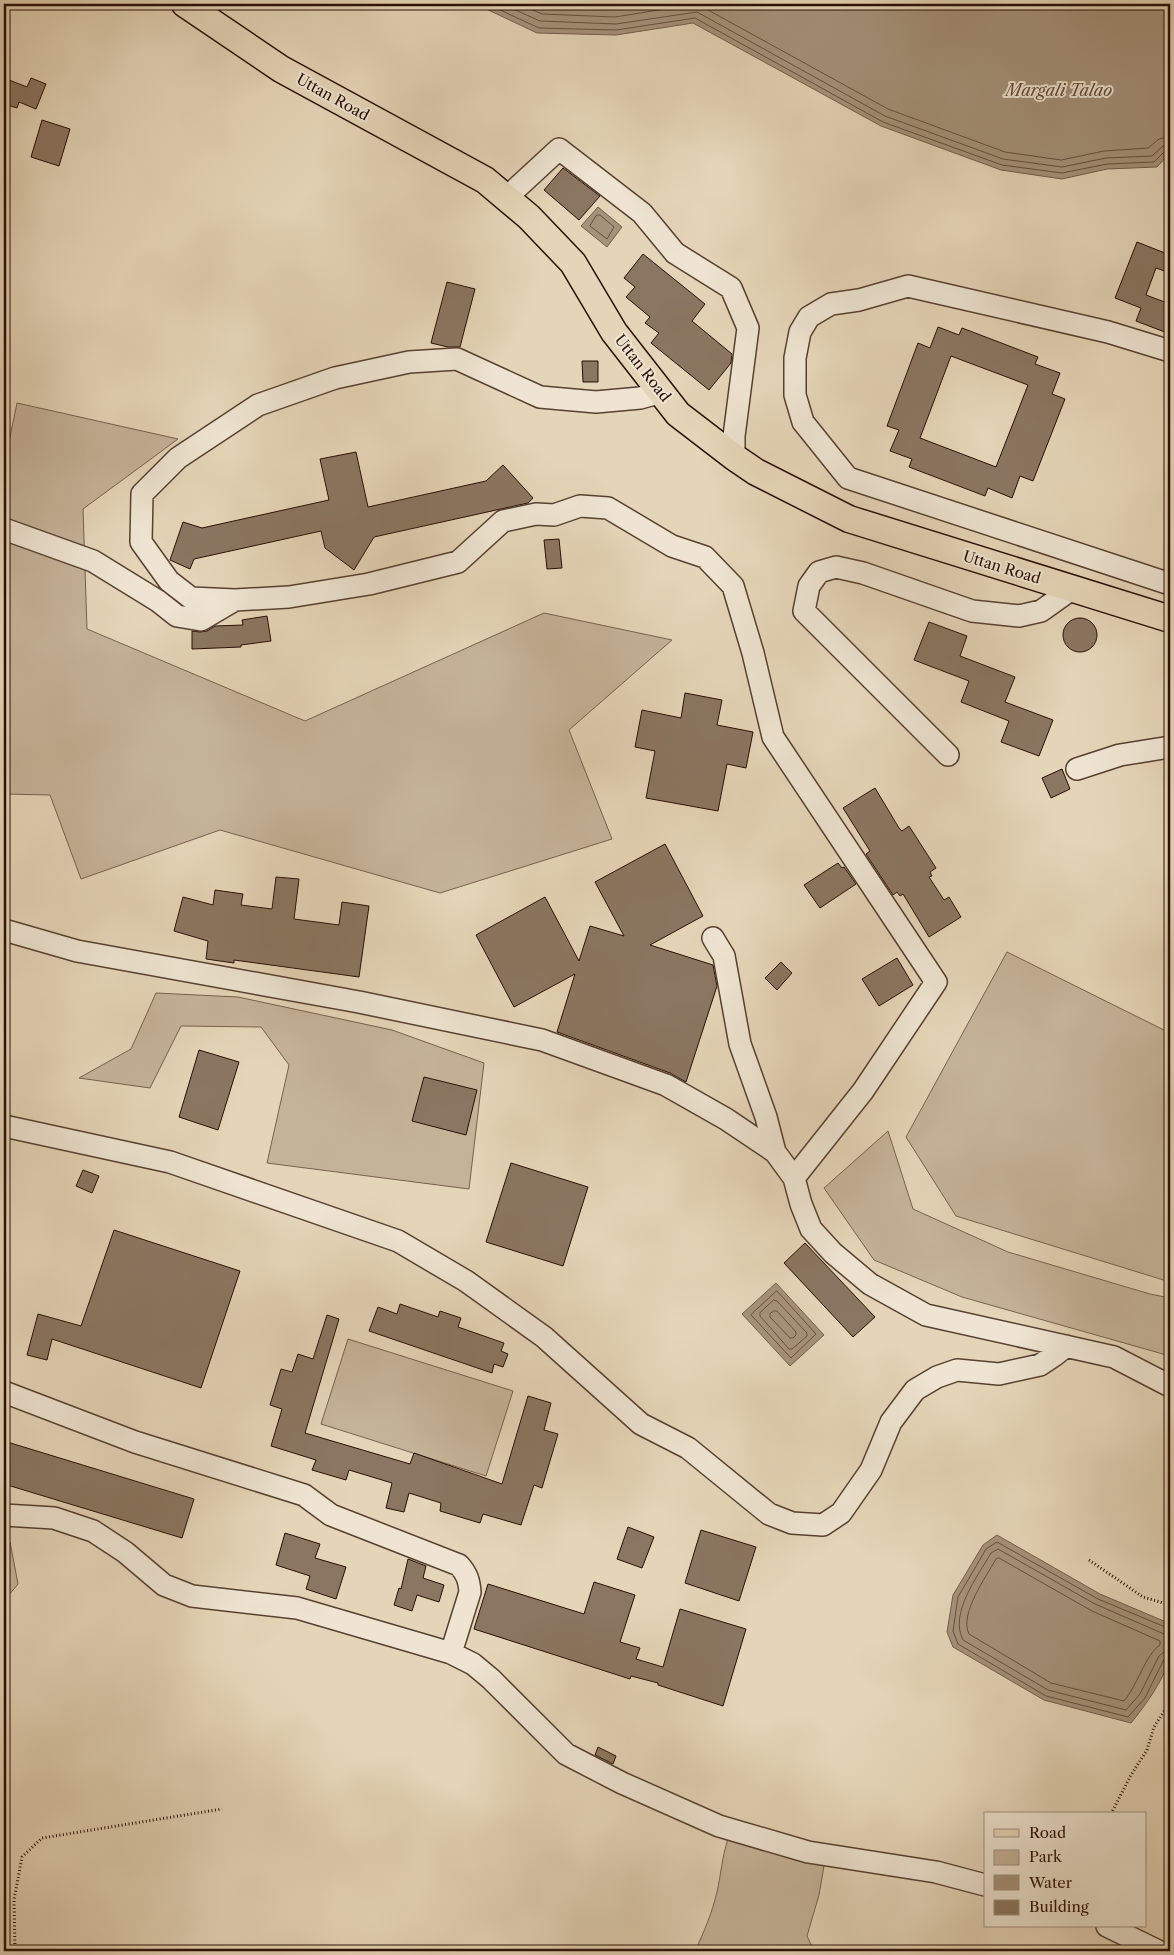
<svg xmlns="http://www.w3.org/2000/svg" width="1174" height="1955" font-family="'Libre Caslon Text',serif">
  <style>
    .green { fill: #c5b399; stroke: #76614e }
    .water { fill: #a5927a; stroke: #735e4a }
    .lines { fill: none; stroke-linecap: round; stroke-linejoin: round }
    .shore { stroke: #66503e; stroke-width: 1 }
    .building { fill: #8a7661; stroke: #280f03; fill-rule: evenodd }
    .minor-casing { stroke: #574030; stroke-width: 24 }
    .major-casing { stroke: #280f03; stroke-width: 29 }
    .path { stroke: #280f03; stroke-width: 3; stroke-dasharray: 1 2.5; stroke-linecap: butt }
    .minor { stroke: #eee4d1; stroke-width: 21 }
    .major { stroke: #e5d5b8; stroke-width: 26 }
    .labels { text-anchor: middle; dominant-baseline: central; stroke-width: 4; stroke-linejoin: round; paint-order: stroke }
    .street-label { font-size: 15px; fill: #280f03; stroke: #eee4d1 }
    .water-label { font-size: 16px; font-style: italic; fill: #604a39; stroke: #eee4d1 }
  </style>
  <rect width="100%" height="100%" fill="#e5d5b8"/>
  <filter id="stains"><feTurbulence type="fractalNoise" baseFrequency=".004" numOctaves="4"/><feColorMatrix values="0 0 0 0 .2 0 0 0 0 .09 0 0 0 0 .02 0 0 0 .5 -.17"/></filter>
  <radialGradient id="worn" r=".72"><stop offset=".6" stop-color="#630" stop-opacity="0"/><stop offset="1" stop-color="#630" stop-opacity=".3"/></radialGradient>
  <!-- green -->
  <path class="green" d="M17 403 178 439 83 509 87 629 305 721 544 613 672 640 569 730 612 839 440 893 220 830 81 879 50 795 4 794V466Z
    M1007 952 1170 1033V1282L956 1216 906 1137Z
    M156 993 238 997 392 1030 484 1063 469 1189 267 1163 289 1065 261 1027 181 1026 150 1088 79 1078 131 1049Z
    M888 1131 913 1209 1008 1252 1150 1294 1170 1298V1356L962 1297 874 1260 824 1188Z
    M348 1339 513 1391 486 1476 321 1424Z
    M4 1541 10 1542 18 1584 4 1601Z
    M728 1839 824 1866 819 1895 807 1936 814 1951H695C704 1932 712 1913 717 1892 721 1874 722 1857 728 1839Z"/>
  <!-- water -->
  <path class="water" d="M479 4H1170V153L1157 167 1107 169 1062 179 1001 170 881 126 693 23 616 35 537 33 482 7Z
    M598 207 622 227 607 247 581 226Z
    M776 1283 824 1335 790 1366 742 1314Z
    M997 1535 1100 1594 1166 1622 1170 1626C1170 1635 1172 1645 1170 1654 1167 1676 1145 1706 1131 1723L1044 1700 953 1647 947 1632 953 1595 983 1545Z"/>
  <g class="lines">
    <!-- shore -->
    <path class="shore" d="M487 4 539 28 616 30 695 18 883 122 1002 165 1062 173 1107 164 1154 162 1165 151 1170 150
      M502 4 540 21 616 24 697 12 885 116 1003 159 1062 167 1106 158 1152 156 1163 146 1170 144
      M519 4 542 14 615 17 690 5H699L888 109 1005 152 1061 160 1104 151 1148 148 1159 139 1170 136
      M597 215H600L614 227 607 239 590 226Z
      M777 1291 816 1334 791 1358 751 1315Z
      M774 1300 777 1301 807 1333V1336L792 1349H789L760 1316V1313Z
      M774 1311H777L796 1332V1335L793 1338H790L770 1317V1314Z
      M999 1558 1092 1611 1160 1641V1645C1146 1654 1137 1686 1124 1701L1051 1683 969 1634C959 1614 986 1577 996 1559Z
      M1170 1629 1098 1599 997 1542 986 1549 958 1597 953 1631 958 1644 1046 1696 1128 1717 1145 1698 1164 1659 1170 1657
      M1170 1636 1164 1634 1095 1604 998 1549 991 1553C978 1576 949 1613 963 1640L1048 1690 1126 1710 1140 1694 1159 1656 1164 1652 1170 1651"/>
  </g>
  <!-- building -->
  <path class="building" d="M4 78 27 87 31 78 46 84 36 109 19 102 17 108 4 104Z
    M42 120 70 129 59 166 31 157Z
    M563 168 600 196 579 220 544 190Z
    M1137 242 1170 255V273L1156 268 1146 295 1170 304V334L1136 321 1141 308 1115 298Z
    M643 254 705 304 692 321 732 354 731 363 709 390 651 343 659 333 645 323 650 317 626 297 635 287 624 278Z
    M447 282 475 289 460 347H448L431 343Z
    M938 327 959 335 962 328 1038 357 1035 364 1060 373 1052 394 1065 399 1033 481 1020 476 1012 498 988 488 985 496 909 467 912 459 890 451 899 430 887 426 918 343 930 348ZM951 356 1028 385 996 467 920 438Z
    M582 361H598V382H583Z
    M356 452 368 507 486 481 503 465 533 498 528 503 374 537 354 570 325 548 321 531 194 559 190 569 170 560 183 522 202 528 329 500 320 459Z
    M559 539 562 568 547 569 544 540Z
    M267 616 271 641 241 645V647L192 649V631L200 632 207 631 215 626 243 625 242 620Z
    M1063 635a17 17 0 1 1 34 0a17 17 0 1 1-34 0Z
    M929 622 967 636 960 656 1015 677 1005 702 1053 720 1039 756 1001 742 1009 721 961 702 969 681 914 660Z
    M685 693 722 700 717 725 753 732 746 768 727 764 718 811 646 798 655 751 635 747 642 710 681 718Z
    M1062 769 1070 789 1051 798 1042 778Z
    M875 788 899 828 902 831 909 826 936 868 930 872 932 876 929 877 944 900 949 897 961 917 929 937 903 894 900 896 897 892 893 895 866 854 870 851 843 808Z
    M665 844 703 916 650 945 713 965 717 986 686 1082 670 1073 557 1032 575 974 514 1007 476 935 545 897 579 961 590 926 624 936 595 882Z
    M838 863 842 868 844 867 856 884 820 908 804 885Z
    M276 877 299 879 294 919 339 925 342 902 369 906 359 977 234 960V963L206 959 208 941 174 931 183 897 213 905 215 890 243 894 241 905 272 909Z
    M897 958 913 985 879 1006 862 979Z
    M781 962 792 973 777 990 765 978Z
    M199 1050 239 1062 218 1130 179 1117Z
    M424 1077 477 1090 466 1135 412 1121Z
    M511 1163 588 1187 563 1266 486 1242Z
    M83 1170 99 1176 92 1193 76 1186Z
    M114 1230 240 1271 201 1388 52 1339 47 1360 27 1355 38 1314 81 1326Z
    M805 1243 875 1317 853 1337 784 1263Z
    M400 1304 438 1317 440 1311 461 1318 458 1327 504 1343 501 1351 508 1354 503 1367 494 1364 492 1373 369 1331 378 1307 397 1314Z
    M327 1315 339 1319 305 1433 410 1464 414 1453 502 1484 528 1396 551 1403 544 1430 558 1434 542 1488 534 1485 521 1525 483 1514 480 1523 440 1511 441 1503 409 1493 404 1512 386 1508 392 1483 349 1470 346 1480 312 1470 316 1460 271 1446 282 1409 270 1405 281 1369 292 1372 298 1354 313 1359Z
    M4 1441 194 1499 182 1538 4 1484Z
    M628 1527 654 1537 642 1568 617 1559Z
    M701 1530 756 1547 739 1601 685 1583Z
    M285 1533 320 1544 315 1558 346 1567 336 1599 306 1589 310 1576 276 1565Z
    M408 1559 426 1566 423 1578 444 1585 439 1602 417 1595 412 1611 394 1605 399 1588 401 1589Z
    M594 1582 635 1595 620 1642 640 1648 636 1659 663 1667 680 1609 746 1629 723 1706 658 1685V1683L631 1676 630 1679 474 1629 488 1584 584 1614Z
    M598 1747 616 1756 613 1764 595 1755Z"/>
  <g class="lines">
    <!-- minor casing -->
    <g class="minor-casing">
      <path id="minor" d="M506 198 559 149 642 213 675 253 731 288 748 328 734 436V457
        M1170 351 1108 332 908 286 859 300 831 304 809 317 800 332 795 358V395L803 422 848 478 1170 584
        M662 392 640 398 596 402 540 397 457 359 409 362 335 378 258 405 178 458 142 494 141 542 169 581 191 598 235 600 289 597 369 584 458 562 503 521 536 514 554 515 580 506 608 508 672 546 705 557 733 586 753 653 773 737 936 982 863 1091 794 1178
        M4 529 93 561 158 601 177 616 201 620 235 600
        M948 755 804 611 809 586 819 572 836 567 863 573 972 611 1019 616 1041 611 1072 589
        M1077 769 1120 755 1170 747
        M4 930 77 951 359 1002 542 1040 666 1085 726 1119 775 1152 794 1178 801 1204 811 1229 833 1253 870 1284 926 1315 1114 1357 1170 1386
        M713 938 724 956 740 1044 766 1117 775 1152
        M4 1126 170 1162 398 1241 466 1281 544 1337 641 1424 688 1448 769 1514 792 1523 823 1525 841 1513 871 1470 891 1422 915 1390 937 1377 957 1370 999 1374 1040 1365 1055 1355 1066 1346
        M4 1392 135 1442 304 1495 331 1515 459 1565C467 1574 469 1580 470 1592L451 1653
        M4 1515 54 1518 93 1531 125 1552 164 1585 192 1596 297 1608 451 1653 473 1664 491 1679 566 1754 622 1783 719 1826 808 1852 936 1872 985 1885
        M1107 1926 1158 1951"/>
    </g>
    <!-- major casing -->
    <g class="major-casing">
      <path id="major" d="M185 4 281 69 485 180 529 217 573 263 614 332 678 414 734 457 756 472 849 519 1170 619"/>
    </g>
    <!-- path -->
    <path class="path" d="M1089 1560 1143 1597 1170 1605
      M1111 1814 1131 1775 1147 1750 1154 1727 1170 1702
      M15 1951 14 1900 22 1857 42 1838 222 1809"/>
    <!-- minor -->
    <use href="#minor" class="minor"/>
    <!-- major -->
    <use href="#major" class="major"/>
  </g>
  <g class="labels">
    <!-- street labels -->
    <g class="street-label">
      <text transform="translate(333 97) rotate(29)">Uttan Road</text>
      <text transform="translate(643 368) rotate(52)">Uttan Road</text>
      <text transform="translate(1002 567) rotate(17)">Uttan Road</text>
    </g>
    <!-- water labels -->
    <g class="water-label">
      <text x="1059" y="90">Margali Talao</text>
    </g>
  </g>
  <!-- margin -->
  <rect width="1174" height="1955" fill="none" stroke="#e5d5b8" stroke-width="20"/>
  <rect x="5" y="5" width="1164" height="1945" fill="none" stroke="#280f03" stroke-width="2.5"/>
  <rect x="10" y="10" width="1154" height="1935" fill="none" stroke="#280f03"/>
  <!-- legend -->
  <rect x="984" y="1812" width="162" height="115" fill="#eee4d1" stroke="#9f8f7f"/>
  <rect x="994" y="1829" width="25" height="8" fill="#e5d5b8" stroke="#9f8f7f"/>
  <text x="1029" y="1838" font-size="15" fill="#280f03">Road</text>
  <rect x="994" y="1850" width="25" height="15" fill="#c5b399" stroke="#9f8f7f"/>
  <text x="1029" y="1862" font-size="15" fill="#280f03">Park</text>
  <rect x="994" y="1875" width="25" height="15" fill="#a5927a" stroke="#9f8f7f"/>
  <text x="1029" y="1888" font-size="15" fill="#280f03">Water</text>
  <rect x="994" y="1900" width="25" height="15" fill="#8a7661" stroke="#9f8f7f"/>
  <text x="1029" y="1912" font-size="15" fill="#280f03">Building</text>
  <rect width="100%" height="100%" filter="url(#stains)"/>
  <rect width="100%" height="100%" fill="url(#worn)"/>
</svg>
